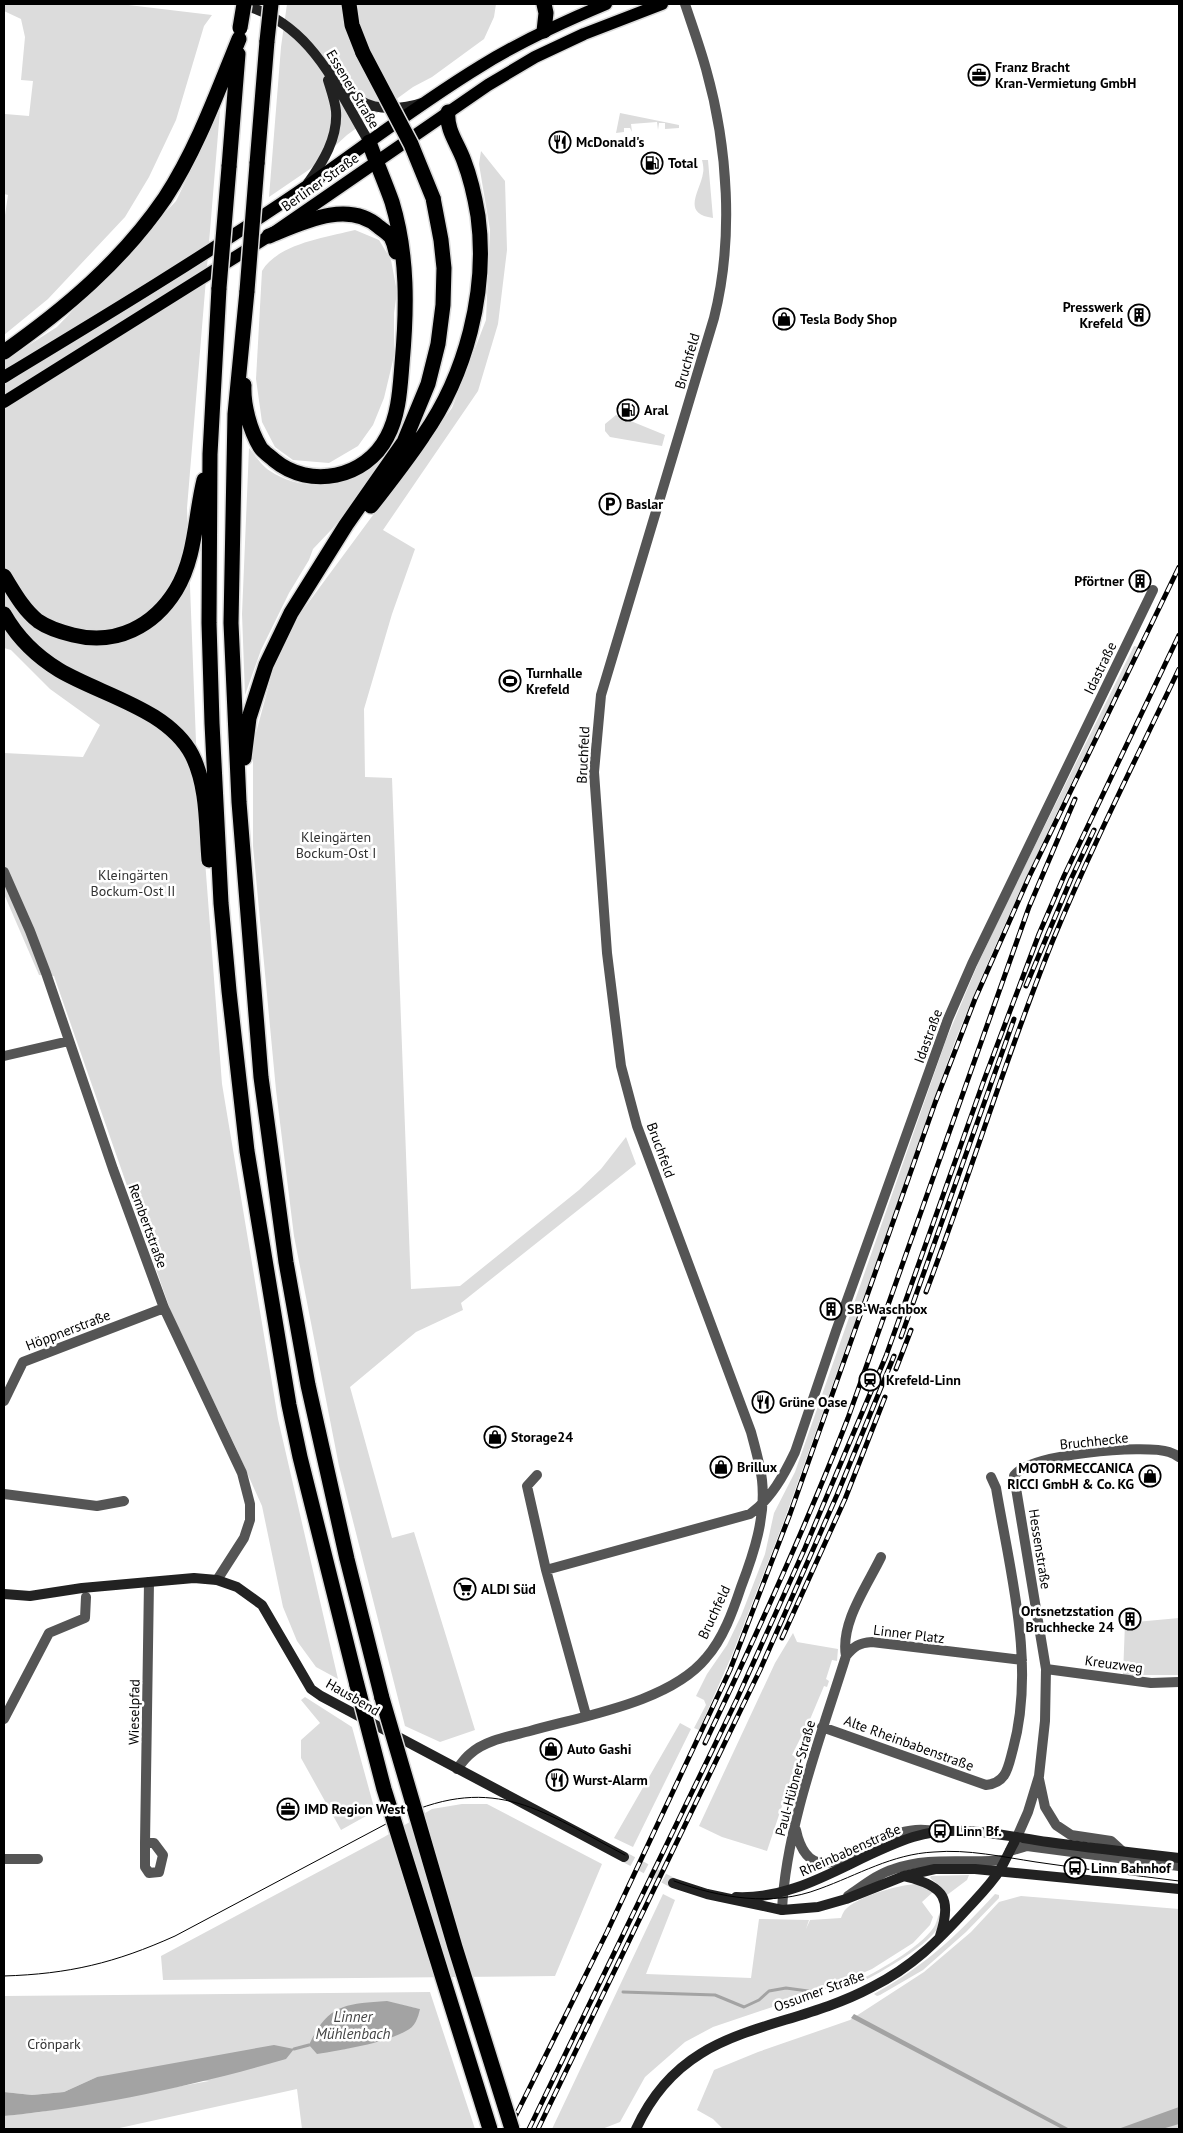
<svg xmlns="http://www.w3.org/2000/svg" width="1183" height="2133" font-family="'PT Sans',sans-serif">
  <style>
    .green { fill: #dcdcdc; fill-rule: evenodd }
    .water { fill: #a3a3a3 }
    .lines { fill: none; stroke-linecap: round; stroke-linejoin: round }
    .stream { stroke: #a3a3a3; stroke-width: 3 }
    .secondary-tunnel { stroke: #d9d9d9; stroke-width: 10; stroke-dasharray: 10 5; stroke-linecap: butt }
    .primary-casing { stroke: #dbdbdb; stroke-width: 15 }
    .highway-casing { stroke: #dbdbdb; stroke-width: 18 }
    .street { stroke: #555; stroke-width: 10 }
    .secondary { stroke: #222; stroke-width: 10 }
    .primary { stroke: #000; stroke-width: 12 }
    .highway { stroke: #000; stroke-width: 15 }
    .tram { stroke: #000; stroke-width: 1 }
    .rail-casing { stroke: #000; stroke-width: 5 }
    .rail { stroke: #fff; stroke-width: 3; stroke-dasharray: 9; stroke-linecap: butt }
    .highway-bridge-casing { stroke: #dbdbdb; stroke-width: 18; stroke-linecap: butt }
    .highway-bridge { stroke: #000; stroke-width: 15 }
    .labels { text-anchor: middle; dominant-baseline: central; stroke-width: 5; stroke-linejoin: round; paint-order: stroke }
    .poi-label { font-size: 14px; font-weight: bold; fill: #000; stroke: #fff; text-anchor: start }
    .street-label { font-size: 14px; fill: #000; stroke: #fff }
    .park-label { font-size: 14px; fill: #333; stroke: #fff }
    .water-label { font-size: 15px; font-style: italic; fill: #444; stroke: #fff }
  </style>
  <rect width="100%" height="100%" fill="#fff"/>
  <!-- green -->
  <path class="green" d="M4 4H120L212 15 204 26 176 120 149 177 125 217 48 299 4 335V222L8 195 4 194V123L5 114 29 116 33 81 21 80 25 37 21 19 4 11Z
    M287 4H496L494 17 484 39 432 77 413 87 347 135 310 169 269 197 281 47Z
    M220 110 187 508 196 742 222 1084 278 1419 338 1679 316 1667 297 1641 283 1607 262 1506 235 1446 171 1312 54 976 39 975 4 894V753L83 757 100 725 50 689 11 650 4 648V361L57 327 176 201Z
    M620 113 679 125V128L665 129V123H659L658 130 657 122 631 124 632 132 630 128H624V132L616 133Z
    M481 151 505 181 507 250 498 324 478 391 383 530 415 549 392 614 364 709 365 777 392 778 411 1289 460 1286 579 1190 601 1169 626 1137 636 1164 461 1303 463 1310 416 1332 350 1387 392 1538 414 1532 475 1730 440 1742 405 1726 339 1466 294 1236 276 1090 253 846V744L273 670 300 614 452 408 486 320 490 230 479 164Z
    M702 160H708L713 218C680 214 701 190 703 173 704 169 703 164 702 160Z
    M355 230 379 240 391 260 397 292 394 313V356L384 398 373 425 358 446 329 463 293 460 275 447 262 422 256 379 262 271C277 244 327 237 355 230Z
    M616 415 665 435 662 446 610 437 605 431V424Z
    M249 448C256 456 262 466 270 471 304 494 358 488 383 456L384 462 332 529 313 549 309 560 289 593 261 650 245 695 242 614Z
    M1134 646 1138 647C1074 778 1008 908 954 1044L784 1521 732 1655 699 1730 694 1728 706 1705 704 1700 696 1696 707 1674 727 1645 741 1616 765 1554 774 1513 795 1472 946 1040 977 966 1004 908Z
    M1179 1618V1675H1123L1125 1623Z
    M793 1633 797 1642 838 1649 837 1661 832 1660 826 1679 829 1681 827 1687 824 1686 811 1717 792 1755 798 1758 767 1851 722 1837 699 1826 775 1663Z
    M305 1697 352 1727 375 1811 341 1830 301 1758V1740L320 1723 301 1700Z
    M680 1723 691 1729 633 1847 614 1838Z
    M462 1804H487L602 1864 555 1976 163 1980 161 1956 384 1837 432 1809Z
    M969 1875 967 1880 947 1895 940 1886 930 1878 931 1876Z
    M915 1884 926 1887 933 1892 922 1902 933 1917 930 1925 913 1943 872 1969 823 1990 713 2027 685 2042 645 2077 620 2122 602 2129H552L663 1894 675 1900 646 1974 751 1978 759 1919 809 1920 806 1929 810 1920 841 1918C842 1915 844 1910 847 1908 862 1895 896 1886 915 1884Z
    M995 1894 999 1895V1898L966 1932 923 1970 880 1995 877 1996 874 1994C926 1965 955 1937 995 1894Z
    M1021 1896 1179 1909V2129H723L713 2119 697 2110 714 2070 758 2052 850 2020 924 1972 971 1932 999 1902Z
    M942 1910C941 1916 941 1923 938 1928 924 1949 876 1975 854 1986L852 1984C876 1972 919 1949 934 1927 938 1921 937 1915 942 1910Z
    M430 1992 475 2129H302L297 2089 115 2129H4V2116L40 2112 209 2081 97 2077 64 2092 32 2095 4 2092V1996ZM387 2002 420 2009 386 2039 340 2050Z"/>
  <!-- water -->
  <path class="water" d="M387 2001 420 2009C418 2018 415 2027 406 2031 385 2043 342 2050 317 2054L309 2045C328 2004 345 2004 387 2001Z
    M854 2014 1068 2128 1070 2129H1062L851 2018Z
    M274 2045 294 2049 286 2059C196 2085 97 2107 4 2116V2092L32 2095 64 2092 97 2077Z
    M1179 2107V2124L1162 2129H1118Z"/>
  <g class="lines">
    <!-- stream -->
    <path class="stream" d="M623 1992 715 1995 744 2007 759 2000 769 1991 786 1988 808 1991
      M294 2049 309 2045"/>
    <!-- secondary-tunnel -->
    <path class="secondary-tunnel" d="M624 1857 673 1883"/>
    <!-- primary casing -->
    <g class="primary-casing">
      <path id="primary" d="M4 377C105 316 206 255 304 188 363 147 420 103 481 66 521 41 563 22 606 4
        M4 402 269 236 488 85 535 57 584 34 662 4"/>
    </g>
    <!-- highway casing -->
    <g class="highway-casing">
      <path id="highway" d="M349 4 352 25 363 53
        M544 4 546 13 544 31
        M257 164 267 41
        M229 167 238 54
        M269 236C301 223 348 199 379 227 383 230 388 233 391 237 393 241 395 247 396 252
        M219 288 210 454 209 623 212 723 221 903 229 991 247 1151 289 1405 300 1457 357 1685
        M247 291 235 414 231 623 239 802 261 1077 286 1262 308 1385 347 1559 382 1698
        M4 352C65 309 122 261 165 198 197 149 217 93 239 39
        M244 385C243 405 250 430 260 447 263 452 270 456 274 460 310 490 366 478 387 437 399 415 400 388 402 364 407 309 408 255 392 202 385 182 376 162 369 142
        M371 506C389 483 407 460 423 436 466 375 488 291 478 216 475 198 471 179 464 161 458 144 446 130 448 112
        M4 576C14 592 23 609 38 621 48 628 61 632 73 635 116 646 154 626 176 590 196 557 195 516 204 480
        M4 614C17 637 36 656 59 670 101 695 168 709 192 755 208 787 206 826 209 860
        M244 758 249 718 266 665 291 613 346 525 404 442 428 384 438 344 443 305 444 268 441 240 433 198"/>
    </g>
    <!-- street -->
    <path class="street" d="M4 872 30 931 46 973 113 1169 164 1308 242 1473 250 1504V1520L244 1538 217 1580
      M4 1056 69 1041
      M4 1401 23 1362 164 1308
      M537 1475 527 1486 546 1570 586 1715
      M4 1494 97 1506 124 1501
      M546 1570 750 1514C771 1499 784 1475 795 1452L836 1331 948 1019 972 964 1153 590
      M846 1656C840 1623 867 1586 881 1557
      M1046 1669 1151 1683 1179 1682
      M4 1719 49 1633 85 1618 86 1597
      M822 1727 986 1785C1007 1783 1008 1767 1013 1749 1036 1665 1010 1572 996 1488L991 1477
      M457 1769C461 1764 465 1758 470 1754 485 1740 511 1736 530 1731 583 1716 670 1702 706 1658 723 1639 733 1611 741 1587 754 1553 766 1517 762 1480 760 1464 755 1447 751 1432L637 1126 621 1066 607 953 594 772 601 695 714 318C734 239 728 147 706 69 700 47 692 25 685 4
      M1039 1779 1045 1807 1056 1825 1071 1835 1111 1841 1122 1851
      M796 1830C799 1844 805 1862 823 1863 832 1864 841 1859 849 1856 875 1844 906 1823 936 1832
      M1017 1837 1028 1812 1039 1776 1045 1721 1046 1669 1014 1476C1026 1454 1145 1444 1169 1452 1172 1453 1176 1455 1179 1457
      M145 1843H154L163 1855 159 1872 149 1873 145 1867V1843L149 1582
      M1010 1851 1027 1846 1179 1866
      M4 1859H38
      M848 1896C863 1886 877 1874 894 1869 929 1856 968 1864 1004 1860
      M782 1910C786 1827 821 1736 846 1656 854 1646 859 1643 872 1642L1022 1660"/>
    <!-- secondary -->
    <path class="secondary" d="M240 4C311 22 335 85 369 142
      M332 69C342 79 349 93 361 101 377 111 404 109 422 103
      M308 183C323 162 338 138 336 111 335 101 331 90 328 80
      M4 1594 30 1596 82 1588 149 1582 194 1578 217 1580 237 1587 262 1605 311 1689 321 1696 624 1857
      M907 1877C945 1886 952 1900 940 1936
      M673 1883 707 1894 782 1910 818 1907 846 1899 904 1876 935 1869H975L1179 1889
      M736 1897C802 1900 853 1856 913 1837 957 1823 1004 1836 1048 1842 1092 1848 1135 1853 1179 1858
      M636 2129C686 2020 782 2035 872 1987 912 1967 938 1941 968 1908 979 1896 991 1884 1000 1870 1006 1859 1011 1848 1017 1837"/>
    <!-- primary -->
    <use href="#primary" class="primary"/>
    <!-- highway -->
    <use href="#highway" class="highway"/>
    <!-- tram -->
    <path class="tram" d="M674 1881C720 1898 772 1907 819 1889 858 1875 892 1854 934 1852 968 1849 1003 1857 1036 1862 1084 1869 1131 1875 1179 1881
      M4 1976C69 1974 115 1963 175 1936L401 1816C496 1773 543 1812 625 1855"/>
    <!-- rail casing -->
    <g class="rail-casing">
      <path id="rail" d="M1026 986 1071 879 1094 830
        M926 1292C970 1176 1006 1056 1053 940 1091 848 1136 759 1179 669
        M901 1337 1014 1019
        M896 1369 911 1330
        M782 1638 845 1499 885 1397
        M705 1743C756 1636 805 1529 848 1418L1029 907 1075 799
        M509 2129 607 1932 730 1670 790 1514 935 1103 975 999 1029 877 1179 567
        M529 2129 737 1699 805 1548 886 1356 984 1080 1039 934 1064 876 1179 635
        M538 2129 760 1670 837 1495 894 1356"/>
    </g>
    <!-- rail -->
    <use href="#rail" class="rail"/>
    <!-- highway-bridge casing -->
    <g class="highway-bridge-casing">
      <path id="highway-bridge" d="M240 28 244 4
        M267 41 271 4
        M363 53 411 144 433 198
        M219 288 229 167
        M247 291 257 164
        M357 1685 384 1789 490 2129
        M382 1698 455 1947 512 2129"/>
    </g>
    <!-- highway-bridge -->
    <use href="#highway-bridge" class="highway-bridge"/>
  </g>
  <!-- icons -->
  <defs>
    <g id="office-ring" transform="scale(1.125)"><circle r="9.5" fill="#fff" stroke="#000" stroke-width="1.5"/><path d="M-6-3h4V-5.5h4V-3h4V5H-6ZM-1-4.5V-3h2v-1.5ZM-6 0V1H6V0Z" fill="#000"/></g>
    <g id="restaurant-ring" transform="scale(1.125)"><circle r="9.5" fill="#fff" stroke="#000" stroke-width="1.5"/><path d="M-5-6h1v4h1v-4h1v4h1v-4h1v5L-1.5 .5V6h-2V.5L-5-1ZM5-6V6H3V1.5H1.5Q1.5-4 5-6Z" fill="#000"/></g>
    <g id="fuel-ring" transform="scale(1.125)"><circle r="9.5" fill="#fff" stroke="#000" stroke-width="1.5"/><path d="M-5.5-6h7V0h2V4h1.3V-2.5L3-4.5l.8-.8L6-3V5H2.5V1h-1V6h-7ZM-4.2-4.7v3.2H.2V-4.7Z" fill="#000"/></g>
    <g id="building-ring" transform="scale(1.125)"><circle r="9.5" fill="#fff" stroke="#000" stroke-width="1.5"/><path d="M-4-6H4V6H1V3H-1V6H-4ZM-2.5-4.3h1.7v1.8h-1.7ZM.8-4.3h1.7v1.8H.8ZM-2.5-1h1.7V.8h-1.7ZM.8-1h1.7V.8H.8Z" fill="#000"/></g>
    <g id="shop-ring" transform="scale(1.125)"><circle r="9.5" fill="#fff" stroke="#000" stroke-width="1.5"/><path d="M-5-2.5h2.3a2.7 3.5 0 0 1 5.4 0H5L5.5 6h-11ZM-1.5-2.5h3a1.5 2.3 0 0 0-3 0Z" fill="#000"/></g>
    <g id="parking-ring" transform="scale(1.125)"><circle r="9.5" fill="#fff" stroke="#000" stroke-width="1.5"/><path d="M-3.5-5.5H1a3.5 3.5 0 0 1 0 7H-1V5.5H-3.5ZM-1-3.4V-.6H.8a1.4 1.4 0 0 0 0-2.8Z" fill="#000"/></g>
    <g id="stadium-ring" transform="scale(1.125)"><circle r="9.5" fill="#fff" stroke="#000" stroke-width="1.5"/><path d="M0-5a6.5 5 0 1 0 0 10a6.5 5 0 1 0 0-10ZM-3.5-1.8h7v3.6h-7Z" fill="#000"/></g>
    <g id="station-ring" transform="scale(1.125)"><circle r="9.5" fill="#fff" stroke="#000" stroke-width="1.5"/><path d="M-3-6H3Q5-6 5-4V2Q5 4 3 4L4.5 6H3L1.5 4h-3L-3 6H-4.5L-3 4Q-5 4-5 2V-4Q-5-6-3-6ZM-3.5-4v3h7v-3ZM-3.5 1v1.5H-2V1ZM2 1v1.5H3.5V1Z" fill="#000"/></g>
    <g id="supermarket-ring" transform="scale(1.125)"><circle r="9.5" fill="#fff" stroke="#000" stroke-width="1.5"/><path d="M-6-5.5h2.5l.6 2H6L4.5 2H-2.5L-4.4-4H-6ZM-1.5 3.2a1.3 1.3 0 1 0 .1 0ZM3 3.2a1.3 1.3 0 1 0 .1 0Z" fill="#000"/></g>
    <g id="bus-ring" transform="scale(1.125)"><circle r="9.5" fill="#fff" stroke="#000" stroke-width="1.5"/><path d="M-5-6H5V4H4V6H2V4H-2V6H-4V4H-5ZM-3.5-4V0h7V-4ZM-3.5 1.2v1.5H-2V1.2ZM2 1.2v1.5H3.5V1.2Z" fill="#000"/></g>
  </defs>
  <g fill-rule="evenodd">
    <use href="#office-ring" x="979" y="75"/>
    <use href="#restaurant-ring" x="560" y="142"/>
    <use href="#fuel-ring" x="652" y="163"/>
    <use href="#building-ring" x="1139" y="315"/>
    <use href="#shop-ring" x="784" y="319"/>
    <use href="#fuel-ring" x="628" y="410"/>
    <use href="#parking-ring" x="610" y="504"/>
    <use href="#building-ring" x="1140" y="581"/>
    <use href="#stadium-ring" x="510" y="681"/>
    <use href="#building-ring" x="831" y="1309"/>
    <use href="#station-ring" x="870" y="1380"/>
    <use href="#restaurant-ring" x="763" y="1402"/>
    <use href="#shop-ring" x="495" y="1437"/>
    <use href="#shop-ring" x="721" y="1467"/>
    <use href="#shop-ring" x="1150" y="1476"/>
    <use href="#supermarket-ring" x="465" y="1589"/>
    <use href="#building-ring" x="1130" y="1619"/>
    <use href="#shop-ring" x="551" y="1749"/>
    <use href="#restaurant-ring" x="557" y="1780"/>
    <use href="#office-ring" x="288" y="1809"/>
    <use href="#bus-ring" x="940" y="1831"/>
    <use href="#bus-ring" x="1075" y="1868"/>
  </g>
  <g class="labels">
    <!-- poi labels -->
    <g class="poi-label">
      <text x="995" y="67">Franz Bracht<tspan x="995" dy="16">Kran-Vermietung GmbH</tspan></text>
      <text x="576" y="142">McDonald's</text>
      <text x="668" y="163">Total</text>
      <text x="1123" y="307" text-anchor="end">Presswerk<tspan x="1123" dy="16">Krefeld</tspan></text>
      <text x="800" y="319">Tesla Body Shop</text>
      <text x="644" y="410">Aral</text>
      <text x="626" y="504">Baslar</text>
      <text x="1124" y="581" text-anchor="end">Pförtner</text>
      <text x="526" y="673">Turnhalle<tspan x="526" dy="16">Krefeld</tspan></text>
      <text x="847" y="1309">SB-Waschbox</text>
      <text x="886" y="1380">Krefeld-Linn</text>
      <text x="779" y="1402">Grüne Oase</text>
      <text x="511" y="1437">Storage24</text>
      <text x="737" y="1467">Brillux</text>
      <text x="1134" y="1468" text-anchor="end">MOTORMECCANICA<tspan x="1134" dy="16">RICCI GmbH &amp; Co. KG</tspan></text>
      <text x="481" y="1589">ALDI Süd</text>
      <text x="1114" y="1611" text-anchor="end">Ortsnetzstation<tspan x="1114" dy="16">Bruchhecke 24</tspan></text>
      <text x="567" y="1749">Auto Gashi</text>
      <text x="573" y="1780">Wurst-Alarm</text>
      <text x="304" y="1809">IMD Region West</text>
      <text x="956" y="1831">Linn Bf.</text>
      <text x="1091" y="1868">Linn Bahnhof</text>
    </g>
    <!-- street labels -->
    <g class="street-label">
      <text transform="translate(353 89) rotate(59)">Essener Straße</text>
      <text transform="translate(320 182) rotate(-35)">Berliner Straße</text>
      <text transform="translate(687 361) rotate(-74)">Bruchfeld</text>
      <text transform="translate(1100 668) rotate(-64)">Idastraße</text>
      <text transform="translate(583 755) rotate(-87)">Bruchfeld</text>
      <text transform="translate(928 1036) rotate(-70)">Idastraße</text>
      <text transform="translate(661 1150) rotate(70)">Bruchfeld</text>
      <text transform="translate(148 1226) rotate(70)">Rembertstraße</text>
      <text transform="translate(68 1330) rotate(-21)">Höppnerstraße</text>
      <text transform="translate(1094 1441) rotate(-6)">Bruchhecke</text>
      <text transform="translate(1040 1549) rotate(81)">Hessenstraße</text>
      <text transform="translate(714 1612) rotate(-65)">Bruchfeld</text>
      <text transform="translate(909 1634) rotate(7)">Linner Platz</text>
      <text transform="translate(1114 1664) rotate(8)">Kreuzweg</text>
      <text transform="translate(353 1697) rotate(30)">Hausbend</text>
      <text transform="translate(134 1712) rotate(-89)">Wieselpfad</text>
      <text transform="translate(909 1743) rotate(20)">Alte Rheinbabenstraße</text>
      <text transform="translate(795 1778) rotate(-75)">Paul-Hübner-Straße</text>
      <text transform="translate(850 1850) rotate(-24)">Rheinbabenstraße</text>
      <text transform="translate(819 1991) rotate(-20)">Ossumer Straße</text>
    </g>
    <!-- park labels -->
    <g class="park-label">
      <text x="336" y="837">Kleingärten<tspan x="336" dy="16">Bockum-Ost I</tspan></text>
      <text x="133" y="875">Kleingärten<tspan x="133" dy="16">Bockum-Ost II</tspan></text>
      <text x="54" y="2044">Crönpark</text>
    </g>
    <!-- water labels -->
    <g class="water-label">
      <text x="353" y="2016">Linner<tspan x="353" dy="17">Mühlenbach</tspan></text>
    </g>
  </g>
  <!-- border -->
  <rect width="1183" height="2133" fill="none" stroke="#000000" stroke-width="10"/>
</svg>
